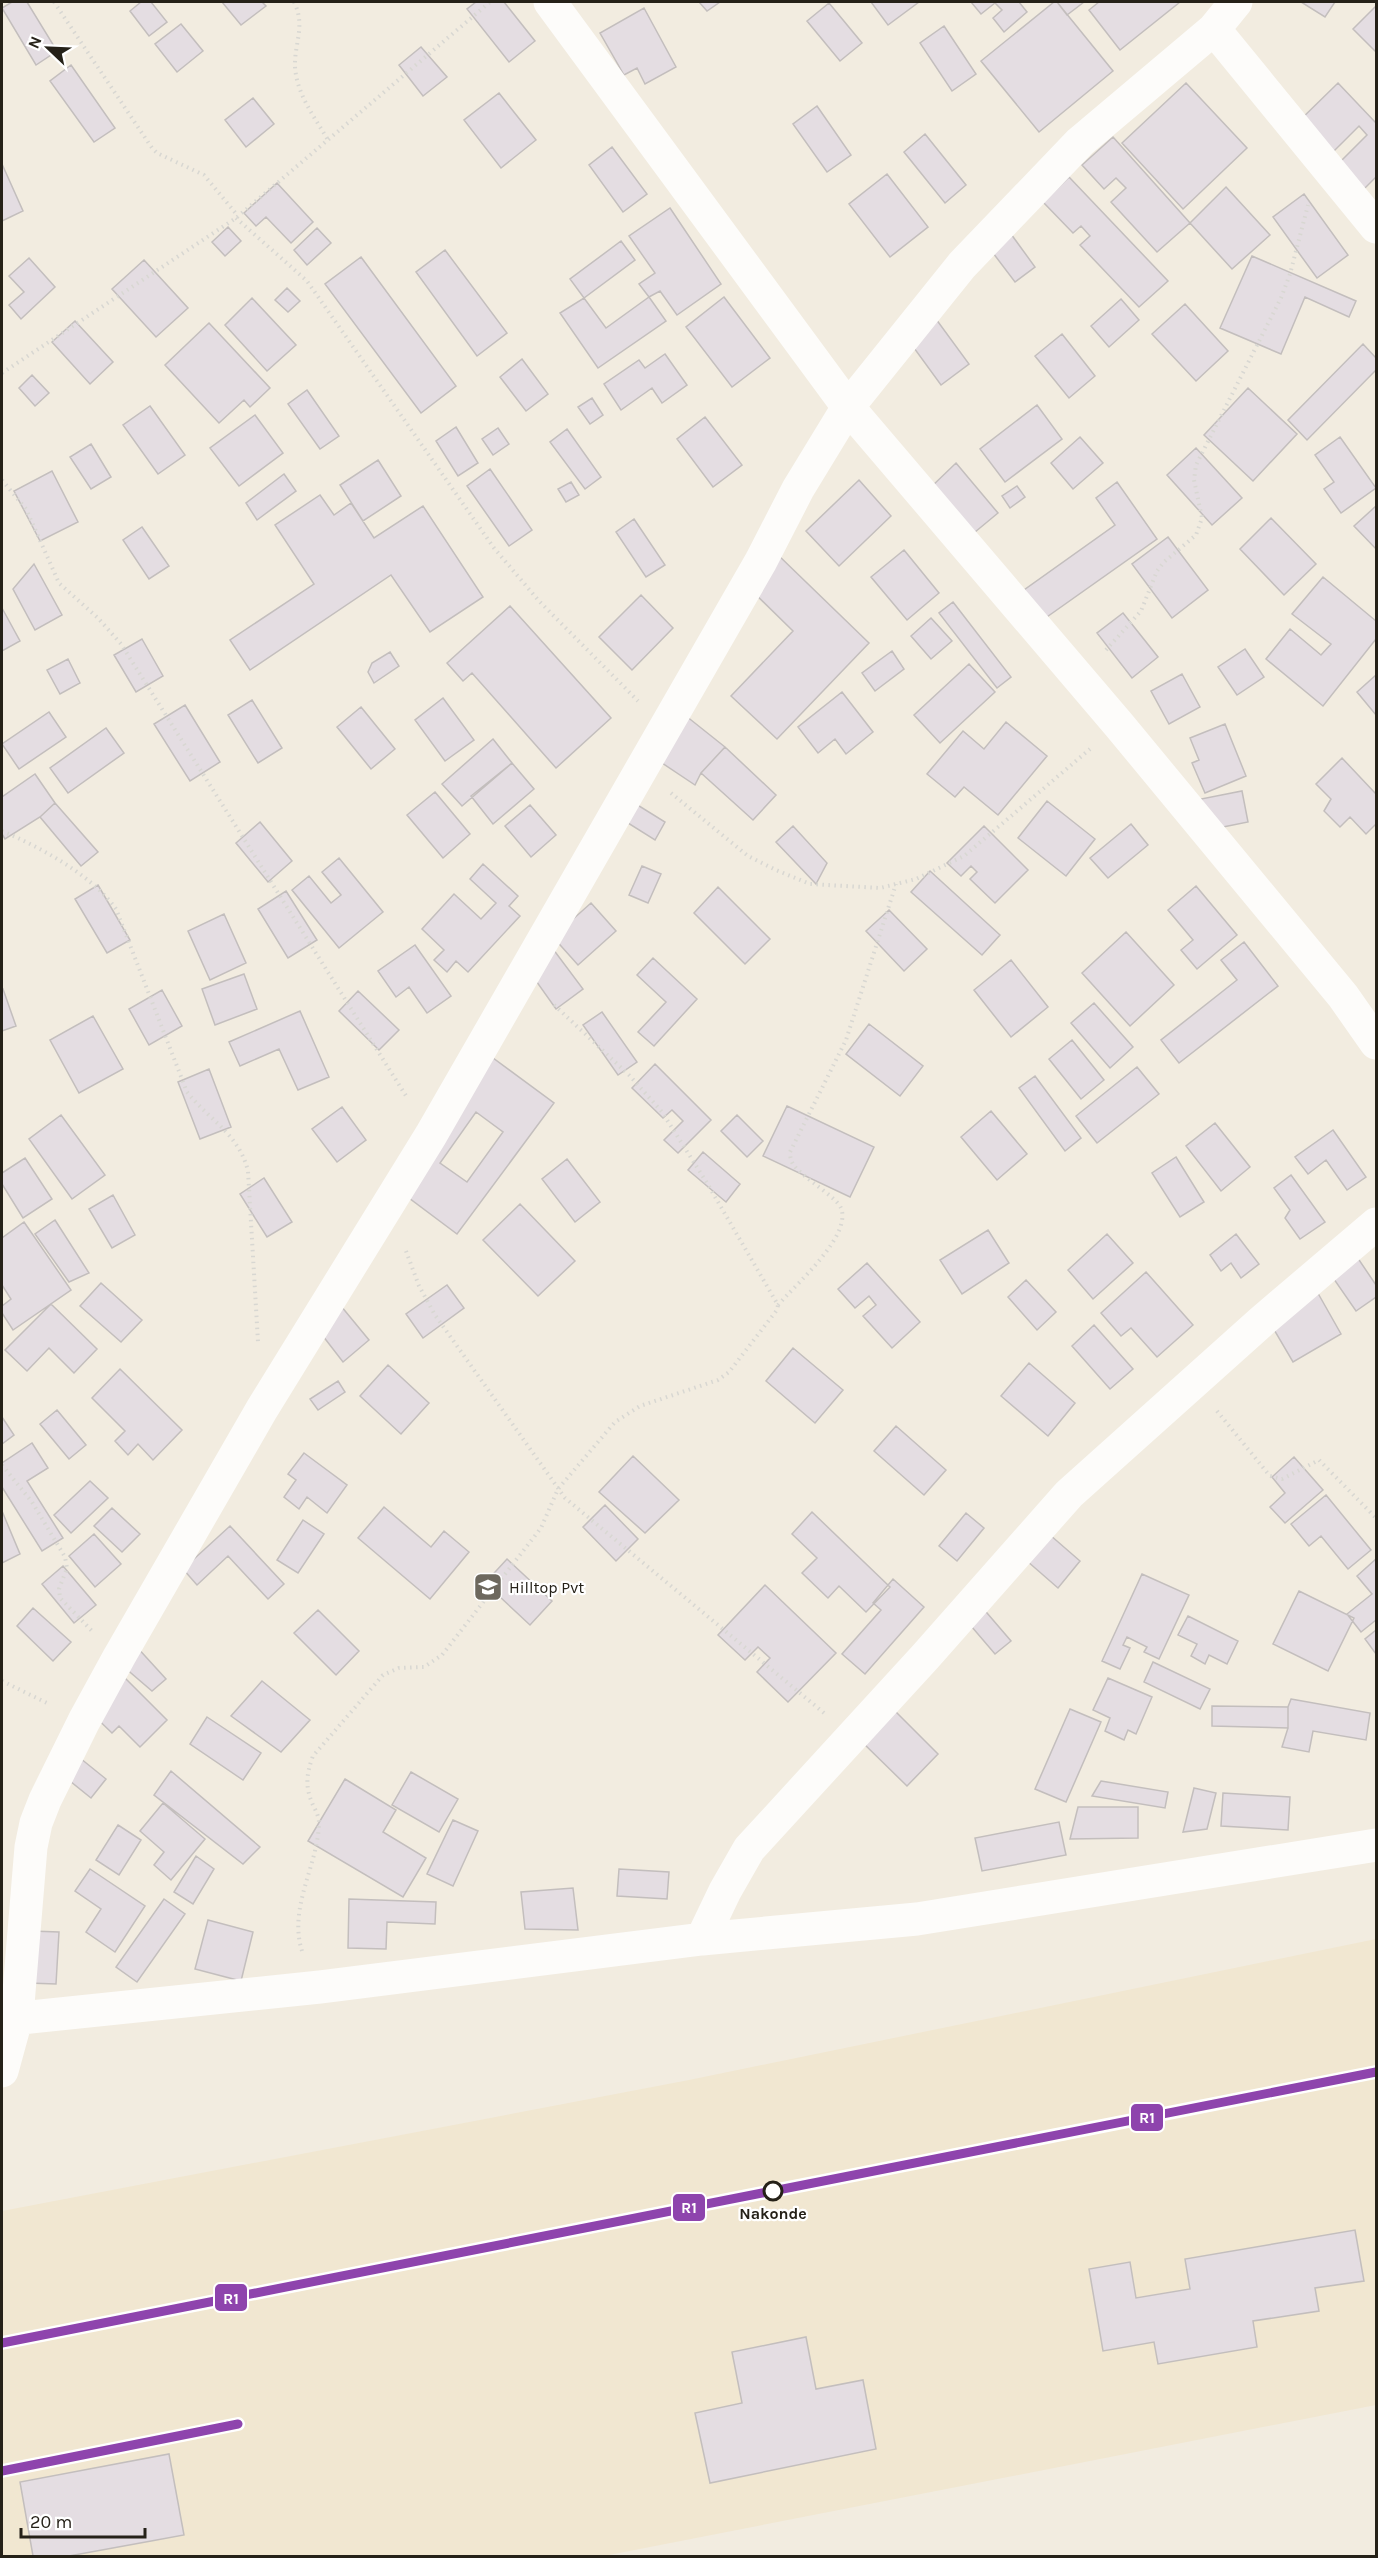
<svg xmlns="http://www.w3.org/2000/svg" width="1378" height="2558" font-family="Karla,sans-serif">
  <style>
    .built { fill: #f1e7d1 }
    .building { fill: #e4dde2; stroke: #c3bebd; stroke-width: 1.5; fill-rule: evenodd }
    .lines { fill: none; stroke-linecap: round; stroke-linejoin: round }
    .path { stroke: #d8d7d2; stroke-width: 4; stroke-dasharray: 1.5 4.5; stroke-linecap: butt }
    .minor { stroke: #fdfcfa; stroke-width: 33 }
    .rail-1-casing { stroke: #fff; stroke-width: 14 }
    .rail-1 { stroke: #8e44ad; stroke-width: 9 }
    .stop-dot { fill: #fff; stroke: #252118; stroke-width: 3 }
    .labels { text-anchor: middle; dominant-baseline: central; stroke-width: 4.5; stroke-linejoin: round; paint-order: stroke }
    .poi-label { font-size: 16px; fill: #252118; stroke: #fff; text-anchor: start }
    .stop-label { font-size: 16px; font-weight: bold; fill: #252118; stroke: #fff }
    .line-badge { stroke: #fff; stroke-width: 2 }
    .badge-label { font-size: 16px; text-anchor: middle; font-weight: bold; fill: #fff }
  </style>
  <rect width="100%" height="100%" fill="#f2ece0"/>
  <!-- built -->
  <path class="built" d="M1376 1939V2405L604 2556H2V2211L689 2080Z"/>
  <!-- building -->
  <path class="building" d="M12 2H27L57 51 36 65 2 8Z
    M141 2H151L167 22 149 36 130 11Z
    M222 2H262L266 6 241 25Z
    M476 2H504L535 41 509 62 467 9Z
    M699 2H720L707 11Z
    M871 2H919L888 25Z
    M971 2H1019L1027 12 1004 32 993 18 1002 10 995 3 981 14Z
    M1054 2H1057L1113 71 1039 132 981 61Z
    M1057 2H1084L1067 15Z
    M1099 2H1180L1120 50 1089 10Z
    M1301 2H1335L1325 17Z
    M829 3 862 43 840 61 807 21Z
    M1376 6V52L1353 29Z
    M644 8 676 67 645 84 637 68 624 75 600 33Z
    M181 24 203 51 177 72 155 44Z
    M944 26 976 74 952 91 920 43Z
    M421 47 447 77 423 96 399 65Z
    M71 65 115 128 94 142 50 81Z
    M1186 83 1247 148 1183 209 1122 143Z
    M1338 83 1376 123V177L1353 200 1328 174 1367 135 1359 126 1325 160 1293 127Z
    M499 93 536 140 501 168 464 120Z
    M253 98 274 124 246 147 225 120Z
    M817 106 851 155 827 172 793 124Z
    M925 134 966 185 945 203 904 152Z
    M1113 137 1190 223 1157 252 1111 202 1126 188 1116 178 1104 189 1082 165Z
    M612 147 647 194 623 212 589 165Z
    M2 164 23 211 2 221Z
    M887 174 928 227 890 257 849 204Z
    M1069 177 1168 281 1139 307 1080 245 1090 236 1081 226 1073 233 1043 202Z
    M277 183 313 222 291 243 266 217 256 226 244 213Z
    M1226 187 1270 235 1232 269 1190 223Z
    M1304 194 1348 255 1317 278 1273 217Z
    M670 208 721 284 677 315 660 291 649 297 639 284 655 273 629 236Z
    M228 227 241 241 225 256 212 242Z
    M317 228 331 243 307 265 294 250Z
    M1011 234 1035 267 1015 282 990 249Z
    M621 241 635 260 584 298 570 279Z
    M445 250 507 333 477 356 416 272Z
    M1252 256 1356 301 1349 317 1305 297 1281 354 1220 328Z
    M361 257 456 386 421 413 325 284Z
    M29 258 55 287 21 319 9 305 24 292 9 276Z
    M144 260 188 308 156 337 112 289Z
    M287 288 300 301 288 312 275 300Z
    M649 297 666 321 598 368 560 313 584 298 606 328Z
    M724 297 770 358 732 387 686 327Z
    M252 298 296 345 267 371 225 325Z
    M1121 299 1139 320 1109 347 1091 326Z
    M925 304 969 364 941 385 906 337Z
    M1185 304 1228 351 1196 381 1152 334Z
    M75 321 113 362 90 384 52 342Z
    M209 323 270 388 250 407 244 400 219 423 165 365Z
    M1062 334 1095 376 1069 398 1035 356Z
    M1363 344 1376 358V370L1307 440 1288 420Z
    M665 354 687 385 662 403 652 388 621 410 604 384 639 360 645 368Z
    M522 359 548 394 526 411 500 377Z
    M32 375 49 393 35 406 19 388Z
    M1248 388 1297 434 1253 481 1204 435Z
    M307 390 339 436 320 449 288 404Z
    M592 398 603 415 590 424 578 407Z
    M1037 405 1062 439 1005 482 980 449Z
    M150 406 185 455 158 474 123 425Z
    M255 415 283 453 239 486 210 448Z
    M705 417 742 465 713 487 677 439Z
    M456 427 478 463 458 476 436 441Z
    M498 428 509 444 493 455 482 439Z
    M567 429 601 477 585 489 550 442Z
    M1080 437 1103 463 1073 489 1051 463Z
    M1340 437 1376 488 1341 513 1324 489 1334 482 1315 455Z
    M91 444 111 477 91 489 70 457Z
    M1196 448 1242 498 1212 525 1167 475Z
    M378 460 401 496 363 521 340 485Z
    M956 463 998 513 969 537 929 489Z
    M490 469 532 530 509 546 467 486Z
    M52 471 78 522 40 541 14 491Z
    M284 474 296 491 257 520 246 503Z
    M859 480 891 516 839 566 806 531Z
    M571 482 579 495 566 502 558 489Z
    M1117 482 1157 539 1044 619 1024 590 1115 525 1096 498Z
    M1017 486 1025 497 1010 508 1002 496Z
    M320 495 334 515 351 503 374 538 423 506 483 597 430 632 391 575 250 670 230 640 314 584 275 525Z
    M1376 506V549L1354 526Z
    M1271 518 1316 564 1284 595 1240 549Z
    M634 519 665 565 646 577 616 532Z
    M142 527 169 566 149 579 123 540Z
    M1168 537 1208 590 1172 618 1132 564Z
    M904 550 939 593 907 620 871 577Z
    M776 553 869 643 777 739 731 696 793 631 746 585Z
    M34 564 62 615 35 630 13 589Z
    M1323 577 1376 621V639L1323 706 1266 659 1290 629 1321 655 1331 644 1292 614Z
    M641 595 673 628 632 670 599 637Z
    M953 602 1011 677 997 688 939 613Z
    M510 606 611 718 556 768 472 673 463 681 447 663Z
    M2 608 20 641 2 651Z
    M1123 613 1158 657 1132 678 1097 633Z
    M931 618 952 641 931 659 911 636Z
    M142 639 163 676 136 692 114 655Z
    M1245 649 1264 677 1237 695 1218 667Z
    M892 651 904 669 875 691 862 673Z
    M390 652 399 666 374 683 368 672 372 663Z
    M68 659 80 683 60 694 47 670Z
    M969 664 995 692 940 743 914 715Z
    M1182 674 1200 707 1169 724 1151 691Z
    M1376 675V715L1357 692Z
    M842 692 873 732 846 754 835 739 818 753 798 727Z
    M443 698 474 740 445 761 415 720Z
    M252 700 282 748 258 763 228 715Z
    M185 705 220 762 190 781 154 724Z
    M361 707 395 749 371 769 337 727Z
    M676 708 725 747 701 773 695 785 647 753Z
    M49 712 66 737 19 769 2 744Z
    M1006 722 1047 756 998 815 964 787 955 797 927 774 963 731 984 749Z
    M1225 724 1246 776 1205 793 1192 763 1199 760 1190 738Z
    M106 728 124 753 68 793 50 768Z
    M493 739 512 763 462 806 442 784Z
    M725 747 776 795 753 820 701 773Z
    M1342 758 1376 794V824L1366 834 1350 817 1340 827 1324 811 1331 799 1316 784Z
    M512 763 534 789 493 824 471 796Z
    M35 774 55 803 40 817 5 839 2 834V797Z
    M1242 791 1248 822 1208 830 1201 799Z
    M435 792 470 834 443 858 407 815Z
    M623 796 665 822 655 840 612 813Z
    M1047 801 1095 839 1066 876 1018 838Z
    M55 803 98 852 81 866 40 817Z
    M530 805 556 835 531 857 505 826Z
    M260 822 292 861 268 882 236 843Z
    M1131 824 1148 845 1108 878 1090 858Z
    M793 826 827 863 816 884 776 842Z
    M984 826 1028 870 995 903 970 879 977 872 971 866 961 876 947 863Z
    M339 858 383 912 339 948 292 890 309 876 331 903 341 895 322 872Z
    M483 864 518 896 509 906 520 916 468 972 456 961 447 972 434 960 444 950 422 929 454 894 481 919 496 903 470 879Z
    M642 866 661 874 648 903 629 895Z
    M930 871 1000 935 982 955 911 892Z
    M98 885 130 940 107 953 75 899Z
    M1196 886 1237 935 1197 969 1181 950 1193 940 1168 910Z
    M718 887 770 939 745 964 694 913Z
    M286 891 317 940 288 958 258 909Z
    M591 903 616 931 578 965 553 937Z
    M889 910 927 949 904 971 866 931Z
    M224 914 246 963 210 980 188 931Z
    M1126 932 1174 985 1130 1026 1082 973Z
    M1244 942 1278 986 1179 1063 1161 1040 1237 980 1221 960Z
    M415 945 451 996 427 1013 409 987 396 997 378 971Z
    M550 945 583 989 556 1009 524 964Z
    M653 958 697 999 654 1046 638 1032 666 1002 637 975Z
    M1011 960 1048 1007 1011 1037 974 990Z
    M244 974 257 1009 215 1025 202 989Z
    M3 989 16 1026 2 1031V990Z
    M162 990 182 1026 149 1045 129 1009Z
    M358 991 399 1030 379 1050 339 1011Z
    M1094 1003 1133 1047 1110 1068 1071 1023Z
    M300 1011 329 1077 298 1090 279 1049 240 1066 229 1042Z
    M602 1012 637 1062 618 1075 583 1025Z
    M93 1016 123 1069 79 1093 50 1040Z
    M869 1024 923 1066 900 1096 846 1054Z
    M1072 1040 1104 1080 1081 1099 1049 1059Z
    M489 1055 554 1103 457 1234 393 1186ZM476 1112 503 1132 467 1182 440 1163Z
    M655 1064 711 1120 678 1153 664 1140 683 1121 672 1110 663 1118 632 1088Z
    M1137 1067 1159 1094 1097 1143 1076 1116Z
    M209 1069 231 1127 200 1139 178 1082Z
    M1035 1076 1081 1138 1065 1151 1019 1088Z
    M787 1106 874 1147 850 1197 763 1156Z
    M342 1107 366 1140 337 1162 312 1129Z
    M991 1111 1027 1154 997 1180 961 1137Z
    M61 1115 105 1175 72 1199 29 1139Z
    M737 1115 763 1141 747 1157 721 1131Z
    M1215 1123 1250 1167 1221 1191 1186 1146Z
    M1333 1130 1366 1177 1347 1190 1326 1160 1308 1174 1295 1157Z
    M703 1152 740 1184 726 1202 688 1170Z
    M1176 1157 1204 1202 1180 1217 1152 1173Z
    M25 1158 52 1199 23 1218 2 1184V1173Z
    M567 1159 600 1202 575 1222 542 1179Z
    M1291 1175 1325 1222 1300 1239 1285 1218 1290 1210 1274 1188Z
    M264 1178 292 1222 267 1237 240 1194Z
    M113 1195 135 1235 112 1248 89 1209Z
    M520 1204 575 1261 538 1296 483 1240Z
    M55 1220 89 1273 69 1282 35 1234Z
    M24 1222 71 1290 13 1330 2 1313V1306L11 1299 2 1285V1238Z
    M988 1230 1009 1263 962 1294 940 1260Z
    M1107 1234 1133 1263 1093 1299 1068 1270Z
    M1236 1234 1259 1264 1241 1278 1231 1263 1221 1271 1210 1255Z
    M1353 1251 1376 1285V1297L1356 1311 1327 1269Z
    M867 1263 920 1322 892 1348 863 1316 876 1305 869 1296 855 1308 838 1289Z
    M1146 1272 1193 1325 1157 1357 1131 1328 1121 1336 1101 1313Z
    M1026 1280 1056 1312 1037 1330 1008 1297Z
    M101 1283 142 1320 121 1342 80 1306Z
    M447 1285 464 1308 423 1338 406 1314Z
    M1315 1288 1341 1334 1293 1362 1266 1316Z
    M51 1304 97 1349 74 1373 49 1348 27 1371 5 1350Z
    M341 1306 369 1340 343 1362 316 1327Z
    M1094 1325 1133 1369 1110 1389 1072 1346Z
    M793 1348 843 1390 815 1423 766 1381Z
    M1029 1363 1075 1403 1048 1436 1001 1396Z
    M388 1365 429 1403 401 1434 360 1396Z
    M120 1369 182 1430 153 1460 138 1444 128 1455 115 1441 125 1431 92 1398Z
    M338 1381 345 1392 318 1410 310 1399Z
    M57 1410 86 1445 69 1459 40 1424Z
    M2 1417 14 1435 2 1444Z
    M896 1426 946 1470 924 1495 874 1451Z
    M32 1443 48 1468 27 1481 63 1538 42 1551 2 1487V1463Z
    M304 1453 347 1485 327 1513 307 1497 299 1509 284 1497 296 1480 288 1474Z
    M633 1456 679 1500 645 1533 599 1492Z
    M1294 1457 1323 1490 1285 1523 1270 1507 1285 1493 1272 1477Z
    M90 1481 108 1498 71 1533 54 1515Z
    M1326 1495 1371 1550 1348 1569 1321 1536 1309 1546 1291 1524Z
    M605 1505 638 1539 616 1561 583 1527Z
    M384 1507 431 1547 444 1531 469 1552 430 1599 358 1538Z
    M112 1508 140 1534 122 1552 94 1526Z
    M2 1511 20 1554 2 1563Z
    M812 1512 890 1587 866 1612 839 1586 828 1598 802 1573 817 1558 792 1534Z
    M966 1513 984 1528 957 1561 939 1546Z
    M303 1520 324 1534 298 1573 277 1560Z
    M230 1526 284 1584 268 1599 228 1556 197 1585 183 1569Z
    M1042 1528 1080 1561 1058 1588 1019 1554Z
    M94 1534 121 1564 95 1587 69 1556Z
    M507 1559 552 1601 530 1625 485 1583Z
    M1376 1559V1620L1361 1632 1347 1614 1372 1594 1357 1576Z
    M63 1566 96 1605 74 1623 42 1584Z
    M1142 1574 1189 1595 1159 1659 1144 1652 1147 1647 1127 1637 1123 1645 1130 1648 1120 1669 1102 1661Z
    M893 1579 924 1607 865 1674 842 1654 881 1610 873 1603Z
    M765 1585 836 1653 788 1702 757 1672 770 1658 758 1647 745 1660 718 1635Z
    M1299 1591 1354 1618 1328 1671 1273 1644Z
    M975 1599 1011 1641 995 1654 960 1613Z
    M33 1608 71 1642 53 1661 17 1626Z
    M318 1610 359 1651 336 1675 294 1633Z
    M1188 1616 1238 1641 1227 1664 1209 1655 1205 1664 1191 1656 1197 1644 1178 1635Z
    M1376 1630V1654L1365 1639Z
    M135 1645 166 1679 152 1691 117 1661Z
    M1153 1662 1210 1689 1200 1709 1144 1682Z
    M119 1672 167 1720 140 1747 119 1726 112 1733 85 1707Z
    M1108 1678 1152 1697 1136 1734 1128 1730 1124 1740 1105 1731 1110 1718 1093 1710Z
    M262 1681 310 1720 281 1752 231 1716Z
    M1291 1699 1370 1713 1366 1740 1313 1731 1309 1752 1282 1747 1288 1728V1707Z
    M1212 1706 1288 1707V1728L1212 1726Z
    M892 1708 938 1754 907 1786 860 1740Z
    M1070 1709 1101 1722 1066 1802 1035 1789Z
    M207 1717 261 1753 243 1780 190 1744Z
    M70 1750 106 1779 91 1798 55 1769Z
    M171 1771 260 1847 243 1864 154 1795Z
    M411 1772 458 1799 439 1832 392 1805Z
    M345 1779 396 1810 383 1832 426 1858 403 1897 308 1841Z
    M1101 1781 1168 1792 1165 1808 1092 1796Z
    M1194 1788 1216 1793 1207 1829 1183 1832Z
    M1223 1793 1290 1797 1288 1830 1221 1826Z
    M163 1803 205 1839 171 1880 154 1865 164 1852 140 1831Z
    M1078 1807H1138V1838L1070 1839Z
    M453 1820 478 1831 453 1886 427 1874Z
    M1059 1822 1066 1855 982 1871 975 1838Z
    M118 1825 141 1840 119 1875 96 1860Z
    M196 1856 214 1869 193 1904 174 1892Z
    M90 1869 145 1906 115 1952 86 1932 101 1909 75 1891Z
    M619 1869 669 1872 667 1899 617 1896Z
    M573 1888 578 1930 525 1929 521 1892Z
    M164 1899 185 1914 137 1982 116 1967Z
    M349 1899 436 1902 435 1924 387 1922 386 1949 348 1948Z
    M208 1920 253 1932 241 1981 195 1969Z
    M31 1931 59 1932 56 1984 28 1983Z
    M1355 2230 1364 2281 1315 2288 1319 2311 1253 2321 1257 2347 1158 2364 1154 2342 1103 2351 1089 2269 1130 2262 1136 2298 1190 2289 1185 2259Z
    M806 2337 816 2389 863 2380 876 2449 710 2483 695 2413 742 2403 732 2352Z
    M169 2454 184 2535 69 2556H33L20 2482Z"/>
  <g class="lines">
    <!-- path -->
    <path class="path" d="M54 2 152 148 157 153 204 175 238 216
      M294 2C306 26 294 44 295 67 297 95 314 116 328 140
      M236 218 307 281 494 548 539 601 638 701
      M2 373 236 218 490 2
      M2 480 26 509 59 583 98 618 121 644 408 1099
      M1106 650 1141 611 1157 571 1164 562 1196 535 1202 518 1194 480 1196 465 1281 298 1290 274 1308 205
      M671 793 748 856 776 870 810 884 880 888 916 879 964 856 1090 749
      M2 831C40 847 92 875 116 909L187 1092C209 1120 239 1134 248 1171L258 1342
      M406 1251 419 1286 435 1315 565 1498 824 1713
      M778 1305C796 1284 852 1236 841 1208 837 1199 814 1184 806 1177 797 1169 790 1165 790 1152L846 1040 896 884
      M1217 1411 1270 1476 1282 1479 1319 1460 1376 1518
      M2 1465 32 1502 65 1557 67 1568 59 1589 60 1598 92 1631
      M2 1681 49 1704
      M302 1951C288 1907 318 1866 319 1823 319 1817 316 1811 313 1805 305 1787 306 1775 313 1756L383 1675 399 1668 424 1667 442 1655 541 1528 558 1489 615 1422 640 1406 718 1380 729 1372 777 1310 778 1305 707 1183 662 1112 630 1076 551 1002"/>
    <!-- minor -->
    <path class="minor" d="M550 2 848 407 1119 725 1343 996 1376 1043
      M1214 29 1376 227
      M702 1939 725 1891 749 1849 925 1657 1069 1494 1262 1321 1376 1224
      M2 2020 320 1987 702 1939 917 1919 1376 1845
      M2 2071 17 2016 31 1847 36 1823 45 1800 84 1721 119 1657 262 1409 431 1135 761 561 798 489 848 407 962 265 1080 142 1214 29 1236 2"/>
    <!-- rail-1 casing -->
    <g class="rail-1-casing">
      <path id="rail-1" d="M2 2343 1376 2072
        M2 2471 238 2424"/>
    </g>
    <!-- rail-1 -->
    <use href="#rail-1" class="rail-1"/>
  </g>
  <!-- icons -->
  <defs>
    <g id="school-square" transform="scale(1.5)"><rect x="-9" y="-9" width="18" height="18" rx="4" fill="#6d685e" stroke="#fff"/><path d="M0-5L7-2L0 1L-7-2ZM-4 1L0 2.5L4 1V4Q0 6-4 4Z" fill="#fff"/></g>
  </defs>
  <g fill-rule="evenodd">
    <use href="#school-square" x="488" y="1587"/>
  </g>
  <!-- markers -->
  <circle class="stop-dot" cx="773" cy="2191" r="9"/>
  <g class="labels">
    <!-- poi labels -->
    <g class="poi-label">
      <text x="509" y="1587">Hilltop Pvt</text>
    </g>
    <!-- stop labels -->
    <g class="stop-label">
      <text x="773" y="2213">Nakonde</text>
    </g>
  </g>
  <g class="line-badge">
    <rect x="1130" y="2103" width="34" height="29" rx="6" fill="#8e44ad"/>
    <rect x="672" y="2193" width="34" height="29" rx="6" fill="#8e44ad"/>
    <rect x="214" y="2283" width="34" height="29" rx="6" fill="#8e44ad"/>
  </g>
  <g class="badge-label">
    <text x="1147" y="2123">R1</text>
    <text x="689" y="2213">R1</text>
    <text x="231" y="2304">R1</text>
  </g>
  <!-- border -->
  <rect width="1378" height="2558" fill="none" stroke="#252118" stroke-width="6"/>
  <!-- north arrow -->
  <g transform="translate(48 48) rotate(293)" stroke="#ffffff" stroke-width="4.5" paint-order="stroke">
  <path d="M0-4.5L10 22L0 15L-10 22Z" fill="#252118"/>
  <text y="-9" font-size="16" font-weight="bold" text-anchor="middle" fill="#252118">N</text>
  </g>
  <!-- scale -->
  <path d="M21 2528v9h124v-9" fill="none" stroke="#252118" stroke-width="3"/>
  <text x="30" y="2528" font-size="18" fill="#252118" stroke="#ffffff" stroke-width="4.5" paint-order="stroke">20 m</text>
</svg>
